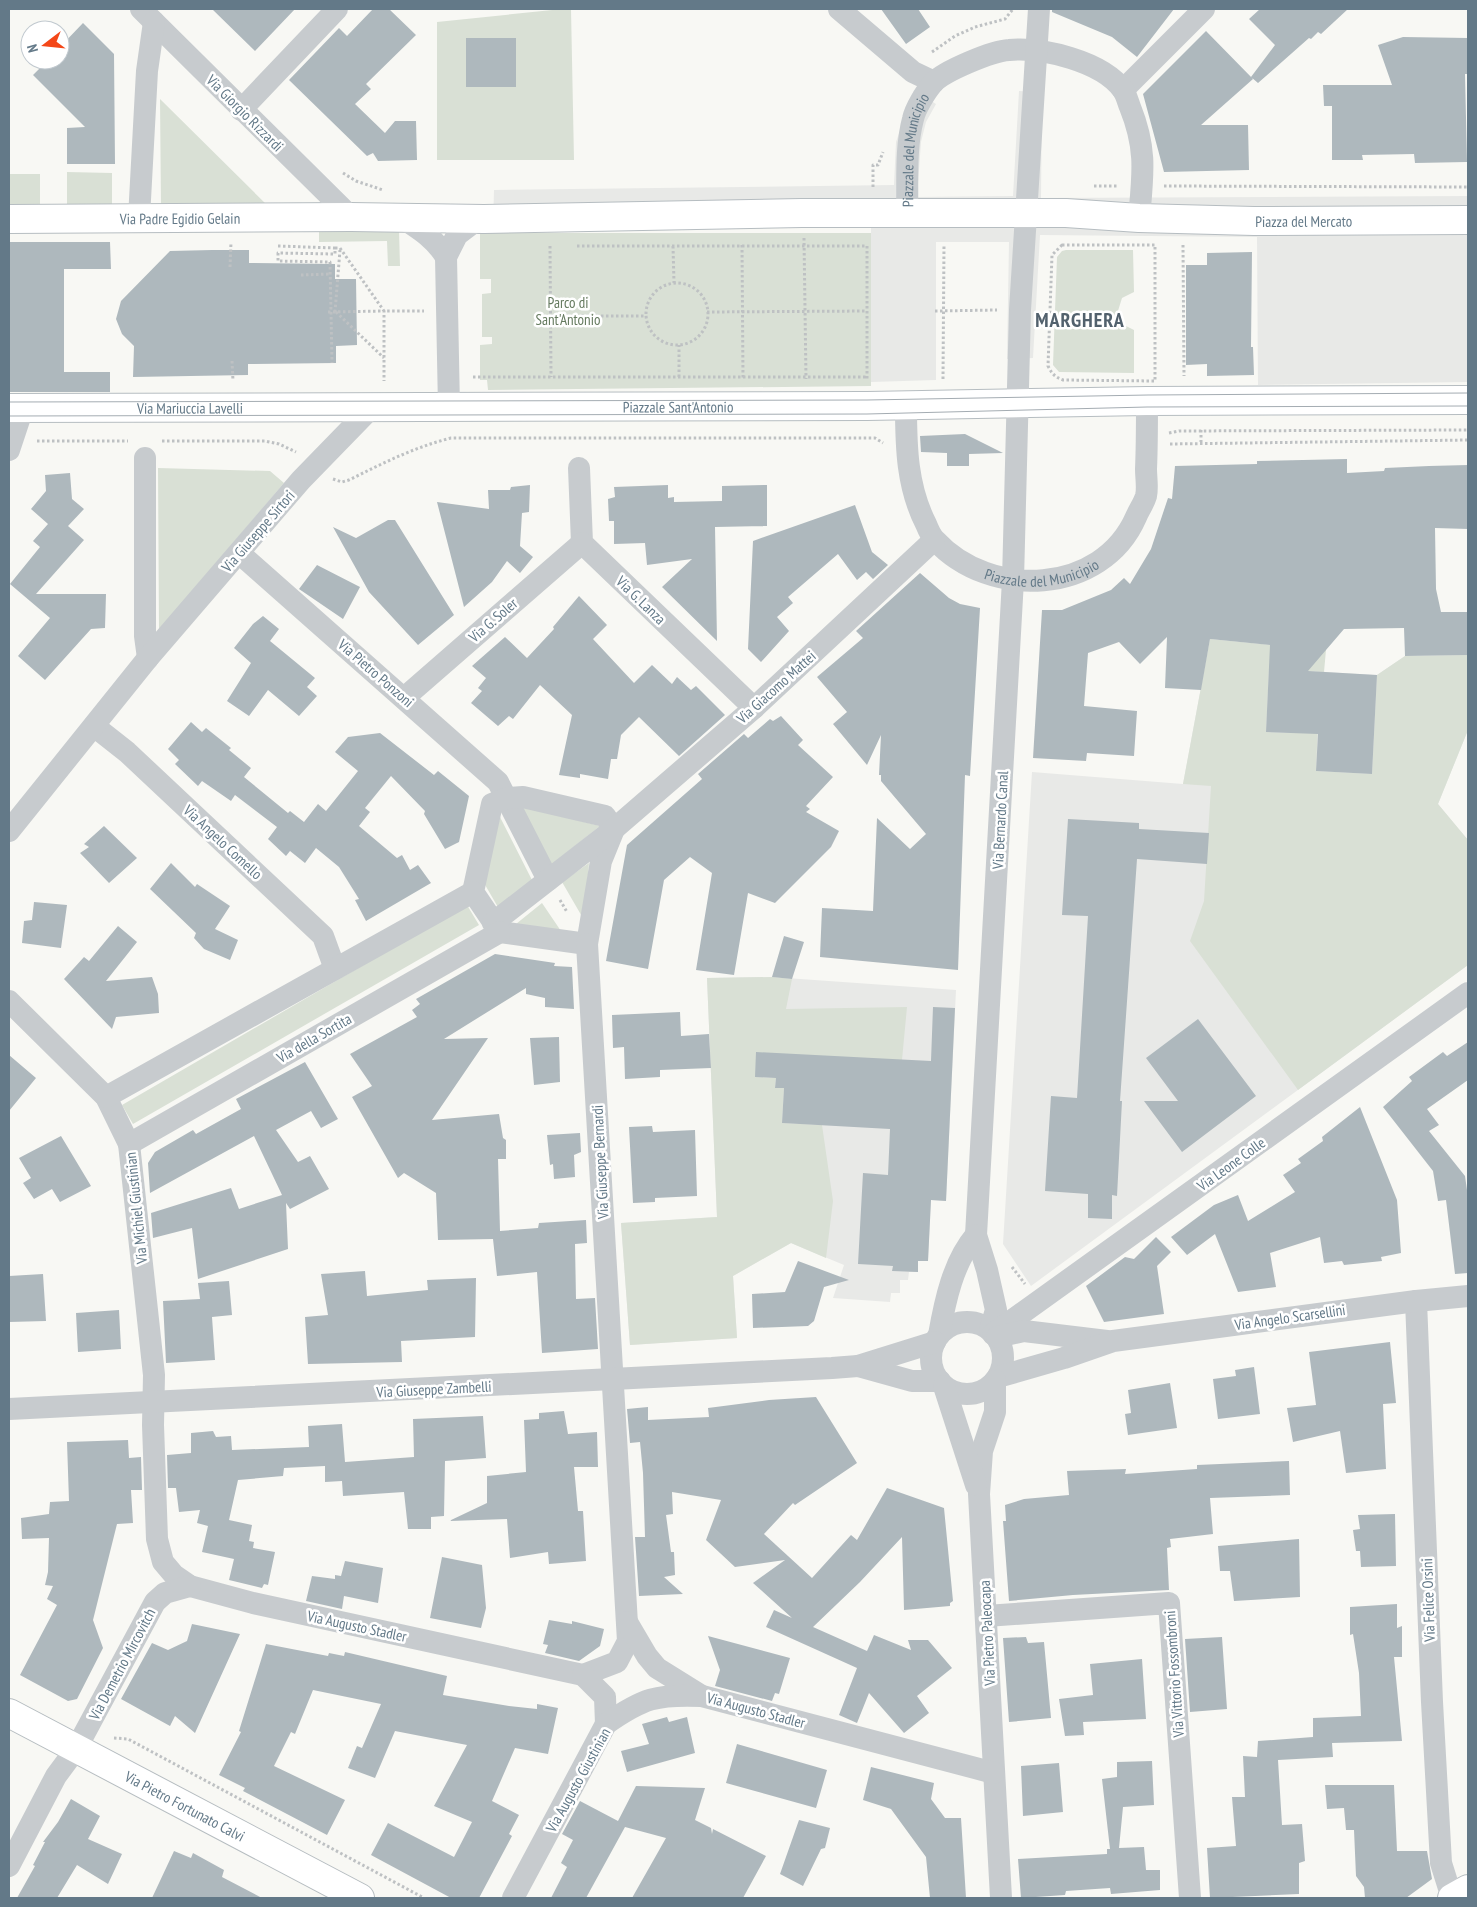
<svg xmlns="http://www.w3.org/2000/svg" width="1477" height="1907" font-family="'PT Sans Narrow',sans-serif">
  <style>
    .built { fill: #e8e9e7 }
    .green { fill: #d9e0d5; fill-rule: evenodd }
    .building { fill: #aeb8bd }
    .lines { fill: none; stroke-linecap: round; stroke-linejoin: round }
    .secondary-casing { stroke: #b6bdc1; stroke-width: 30 }
    .path { stroke: #bec1c3; stroke-width: 3; stroke-dasharray: 2.5 2.5; stroke-linecap: butt }
    .street { stroke: #c7cbce; stroke-width: 22 }
    .secondary { stroke: #fff; stroke-width: 28 }
    .tram { stroke: #a4acb2; stroke-width: 1 }
    .labels { text-anchor: middle; dominant-baseline: central; stroke-width: 5; stroke-linejoin: round; paint-order: stroke }
    .street-label { font-size: 15px; fill: #637988; stroke: #fff }
    .park-label { font-size: 15px; fill: #657a5f; stroke: #fff }
    .district-label { font-size: 20px; font-weight: bold; letter-spacing: 1px; fill: #52616d; stroke: #fff }
  </style>
  <rect width="100%" height="100%" fill="#f8f8f4"/>
  <!-- built -->
  <path class="built" d="M914 90 936 104 926 122 921 142 917 197 1013 196 1019 91 1042 92 1041 198 1468 196V382L1258 385 1257 237 1040 235 1033 358 1007 359 1009 242H936V380L871 382V228L493 227 494 190 894 185 896 142Z
    M1210 639 1325 672 1377 675 1405 656 1468 655V730L1438 804 1468 840V965L1031 1286 1003 1244 1032 772 1183 784Z
    M772 977 956 990 946 1201 931 1200 928 1261H918V1272H909L908 1280H900V1293H891L890 1302 833 1298 844 1265 791 1243 733 1276 737 1338 630 1345 621 1223 717 1217 707 978Z"/>
  <!-- green -->
  <path class="green" d="M562 9H571L574 160H437V22ZM466 38H516V87H467Z
    M160 99 269 207 161 208Z
    M67 172 112 173V206H67Z
    M9 174H40V206L9 207Z
    M399 229 400 266H388L387 241 319 242V230Z
    M480 233H871V386L488 390 487 380H480V345L492 344V337H482V294L491 293V279H480Z
    M1066 250H1133L1134 292 1122 298 1117 314 1122 324 1134 330V373L1059 372 1053 365 1057 257 1062 251Z
    M158 468 270 471 284 483 159 630Z
    M1210 639 1326 650 1324 672 1269 669 1266 732 1289 733 1318 723 1316 771 1372 774 1377 675 1405 656 1468 655V730L1438 804 1468 840V965L1298 1090 1190 941 1204 901 1211 786 1183 784Z
    M521 806 600 826 551 865Z
    M500 817 533 882 499 909 484 883Z
    M589 863 584 920 562 882Z
    M542 903 563 934 516 924Z
    M467 905 479 925 133 1124 122 1105Z
    M772 977 792 979 786 1009 907 1007 902 1060 756 1077 776 1078 775 1087 784 1088 782 1123 822 1125 833 1201 826 1258 791 1243 733 1276 737 1338 630 1345 621 1223 717 1217 707 978Z"/>
  <!-- building -->
  <path class="building" d="M212 9H295L255 51Z
    M373 9H389L416 35 366 84 371 89 355 104 385 133 395 121H416L417 160 378 161 373 153 367 156 289 80 339 28 347 36Z
    M881 9H918L930 27 906 44Z
    M1052 9H1174L1137 57 1112 37 1052 12Z
    M1260 9H1348L1321 34 1318 32 1311 39 1309 38 1258 83 1251 77 1275 45 1249 19Z
    M83 23 114 54 115 164H67V128L85 127 33 75 48 60H60V47Z
    M1206 31 1253 79 1201 125H1248L1249 170 1164 172 1143 94Z
    M1403 37 1468 38V74H1465L1467 162 1415 163 1414 154 1362 155 1363 160H1332V106H1324L1323 85H1392L1378 45Z
    M466 38H516V87H466Z
    M9 242H110L111 269H64V372H110V392H9Z
    M212 250H249V263L335 264V279H356L357 345 336 346V363L248 364V375L133 377 134 346 122 334 116 319 121 301 170 251Z
    M1252 252 1251 347H1253L1254 375 1207 376V364L1186 365V265H1207V253Z
    M965 434 1003 453 969 454V466H947V453L921 452 920 436Z
    M1347 459V473L1384 471 1385 468 1429 466 1468 465V529L1435 528 1436 589 1441 612H1468V655L1405 656 1404 628 1344 629 1308 671 1377 675 1372 774 1316 771 1318 734 1266 732 1270 645 1210 639 1201 690 1165 688 1167 637 1140 664 1119 642 1088 653 1084 706 1137 711 1134 756 1087 753 1086 761 1033 758 1042 610H1062L1111 590 1124 578 1130 584 1151 549 1168 498 1172 499 1175 466 1257 464V461Z
    M70 473 72 499 84 509 68 526 84 540 36 594H106L105 628 91 629 45 680 18 656 50 618 10 584 40 547 33 541 48 524 31 509 46 491 45 475Z
    M530 485 529 512 522 513 520 546 533 557 520 573 507 561 492 582 464 607 437 502 489 509 488 490H510L511 487Z
    M668 485V498L674 497V502L722 501V486L767 485V526L715 527 717 641 662 587 692 559 647 565 645 543 614 544V521H609L608 499 615 497 614 487Z
    M855 505 872 552 888 565 873 579 866 572 857 580 838 554 788 597 793 603 777 617 789 631 761 662 748 649 753 541Z
    M388 520H395L454 615 418 645 369 592 333 527 356 538Z
    M317 565 360 587 343 619 299 589Z
    M920 573 949 598 960 604 980 608 970 776 965 775 958 970 820 957 822 908 873 911 877 818 910 849 926 834 881 781V775H879L881 735 867 765 833 724 847 712 817 677 863 638 856 631Z
    M579 596 607 625 593 639 634 683 652 665 672 684 677 677 691 690 696 686 725 715 679 756 639 717 621 735 617 759H611L608 779 580 774V778L559 775 572 715 540 685 513 719 509 716 498 726 471 703 482 691 478 688 486 678 472 666 505 637 527 658 554 629 553 627Z
    M263 616 279 629 270 641 315 678 307 687 317 696 299 716 268 690 249 716 227 701 251 663 234 648 253 624Z
    M781 716 803 740 798 745 833 777 806 806 810 809 806 812 839 831 831 847 775 903 748 893 734 975 696 970 712 873 690 857 664 880 648 969 606 961 627 845 702 779 698 774 744 734 748 738 770 719 773 721Z
    M191 722 202 732 206 728 231 748 229 750 251 768 244 777 288 813 290 811 304 822 318 804 326 811 358 771 335 752 348 737 380 733 434 775 438 771 469 796 459 842 445 849 424 814 425 811 391 776 365 808 370 812 359 826 397 858 402 855 410 870 418 865 431 883 366 921 355 900 359 899 339 867 316 848 305 863 290 851 286 856 268 839 277 827 235 795 231 801 202 781 198 786 175 764 179 760 168 749Z
    M1068 819 1139 823V829L1209 833 1207 864 1137 859 1120 1101H1122L1117 1196 1112 1195V1219L1088 1218V1194L1045 1191 1051 1096 1077 1098 1088 916 1062 915Z
    M104 826 137 858 109 883 80 853 89 847 84 844Z
    M171 863 195 887 197 884 230 906 215 929 238 940 230 960 204 949 194 938 196 933 150 889Z
    M34 902 67 905 61 948 22 943 24 921 32 920Z
    M118 926 137 942 106 981 152 977 158 994 159 1013 116 1017 112 1029 64 979 84 957 89 961Z
    M784 936 804 942 792 979 772 977Z
    M495 954 555 963 554 966 572 967 574 1009 545 1007V998L526 994V988L444 1039 488 1038 432 1120 499 1114 503 1138 506 1140V1159H498L500 1231 538 1228 539 1223 586 1220 587 1243 575 1244 576 1299 595 1298 598 1349 542 1353 537 1272 497 1276 493 1239 438 1240 436 1193 404 1173 398 1178 352 1097 372 1086 350 1054 417 1017 412 1010 420 1004 416 999Z
    M933 1007 955 1008 946 1201 931 1200 928 1261H918V1272L892 1271 893 1266 858 1264 863 1173 888 1175 890 1129 782 1123 784 1088H775L776 1078 755 1077 756 1052 931 1061Z
    M680 1012 681 1036 709 1034 711 1068 660 1070V1077L625 1079 624 1047 613 1048 612 1015Z
    M1198 1019 1256 1096 1182 1152 1144 1101H1178L1146 1058Z
    M559 1037 560 1082 534 1085 530 1038Z
    M1468 1042V1080L1427 1109 1439 1125 1429 1131 1465 1176 1468 1197V1273L1455 1274 1446 1200 1438 1201 1433 1171 1383 1107 1412 1081 1409 1077 1443 1052 1447 1056Z
    M9 1055 36 1078 9 1111Z
    M305 1062 338 1119 321 1128 311 1111 276 1130 298 1162 310 1156 329 1189 290 1209 286 1203 288 1249 198 1279 192 1228 153 1238 151 1213 231 1188 239 1209 282 1195 254 1136 150 1193 148 1163 155 1152 193 1130 196 1134 241 1109 236 1099Z
    M1360 1107 1397 1200 1401 1253 1381 1257 1382 1261 1344 1265 1342 1261 1324 1263 1320 1237 1270 1253 1276 1287 1238 1292 1215 1234 1187 1255 1171 1237 1214 1205 1238 1195 1248 1221 1295 1192 1283 1175 1301 1163 1298 1159 1323 1141 1322 1137Z
    M652 1126 653 1132 695 1130 697 1196 655 1198V1202L633 1203 629 1127Z
    M580 1133 581 1152 574 1155 575 1177 554 1179 553 1164 550 1165 547 1135Z
    M61 1136 91 1186 60 1202 52 1189 34 1199 23 1183 31 1178 19 1158Z
    M1156 1237 1171 1252 1157 1266 1164 1314 1104 1322 1086 1286 1125 1257 1134 1259Z
    M798 1261 849 1280 824 1287 814 1321 808 1326 753 1328 752 1294 785 1292Z
    M365 1271 367 1296 428 1290 427 1280 476 1278 475 1337 401 1341 402 1362 308 1364 305 1317 328 1315 321 1274Z
    M43 1274 46 1321 9 1322V1276Z
    M229 1281 232 1315 212 1317 215 1360 166 1363 163 1301 200 1299 198 1283Z
    M119 1310 121 1349 78 1352 76 1313Z
    M1390 1342 1396 1403 1383 1404 1386 1469 1346 1473 1340 1431 1293 1442 1287 1408 1316 1405 1309 1352Z
    M1254 1367 1260 1414 1218 1419 1213 1379 1236 1376 1235 1370Z
    M1170 1383 1177 1428 1128 1435 1125 1414 1131 1413 1128 1390Z
    M816 1397 857 1463 795 1505 793 1503 764 1534 812 1578 851 1535 857 1540 887 1488 944 1508 953 1601 950 1603V1606L904 1610 902 1537 860 1582 813 1627 867 1651 874 1635 911 1650 908 1640H928L952 1668 917 1696 929 1713 904 1733 869 1693 857 1723 839 1715 857 1668 766 1627 774 1610 792 1618 753 1583 785 1560 735 1567 706 1540 721 1500 672 1492 673 1514 666 1515 671 1552H674L675 1575 664 1577 683 1594 639 1596 635 1537H645L643 1473 640 1442 630 1443 627 1409 648 1407V1420L709 1417 708 1408 769 1400Z
    M564 1411 568 1434 597 1432 598 1467H574L578 1511H583L586 1561 549 1564 548 1552 510 1558 507 1519 449 1521 487 1503V1476L526 1472 524 1420 539 1419V1413Z
    M483 1416 486 1458 445 1461 444 1516 431 1517V1529H408L404 1492 343 1496 342 1481 325 1482V1466L284 1468 283 1476 238 1480 229 1520 252 1525 249 1541 254 1542 253 1548 275 1552 268 1585 264 1584 262 1588 229 1580 234 1559 202 1552 208 1526 197 1523 200 1510 179 1512 176 1488H168L167 1455 191 1453V1433L213 1431 216 1437 231 1436 232 1450 309 1447 308 1426 342 1424 345 1462 414 1457 413 1419Z
    M128 1440 129 1458 141 1457 142 1490H131L133 1523 117 1524 93 1620 103 1648 77 1699 68 1701 20 1675 57 1605 47 1599 53 1586 45 1585 48 1572 49 1538 22 1539 21 1518 49 1514 50 1502 69 1501 67 1442Z
    M1289 1461 1290 1495 1210 1498 1213 1534 1170 1539 1171 1547 1167 1548 1169 1590 1073 1595 1009 1601 1003 1521H1006L1005 1505 1024 1499 1069 1495 1067 1471 1126 1469 1125 1474 1197 1469V1465Z
    M1395 1514 1396 1566 1361 1567 1360 1551H1356L1353 1530 1360 1529 1358 1515Z
    M1299 1539 1300 1597 1234 1601 1230 1571H1220L1218 1546Z
    M442 1557 482 1565 486 1608 481 1628 430 1618Z
    M345 1561 383 1568 378 1603 344 1596 342 1609 306 1601 312 1576 335 1579V1575L341 1576Z
    M1397 1604V1628L1402 1626V1657H1394L1402 1741 1332 1743 1333 1757 1278 1760 1282 1825 1302 1824 1305 1861 1299 1863V1894L1210 1898 1207 1848 1236 1846 1232 1797H1245L1243 1756 1257 1757 1258 1741 1313 1737V1718L1361 1716 1359 1673 1353 1634 1350 1635V1607Z
    M549 1620 572 1624V1621L604 1629 600 1646 579 1661 545 1653 548 1645 543 1644Z
    M192 1624 240 1634 195 1733 175 1716 170 1726 121 1699 152 1643 168 1650 187 1641Z
    M708 1636 790 1658 779 1694 775 1693 772 1701 715 1686 720 1670Z
    M1026 1637 1028 1643 1044 1642 1051 1718 1009 1722 1003 1638Z
    M1222 1637 1227 1709 1190 1712 1185 1639Z
    M266 1644 328 1656 329 1653 344 1656 345 1652 447 1676 443 1695 509 1706 537 1709V1704L558 1708 548 1754 515 1748 492 1801 519 1815 509 1834 512 1836 479 1898H451L371 1855 388 1823 454 1857 472 1822 434 1806 467 1745 395 1731 375 1778 348 1768 357 1746 362 1748 381 1704 313 1690 295 1734 291 1732 274 1766 345 1800 327 1835 243 1791 245 1788 219 1775 241 1732 239 1731Z
    M1142 1659 1146 1719 1083 1722 1084 1735 1065 1736 1059 1699 1093 1695 1090 1664Z
    M667 1717 669 1722 687 1717 695 1753 627 1772 621 1751 649 1744 642 1724Z
    M737 1744 827 1770 816 1808 726 1783Z
    M1152 1761 1154 1805 1123 1807 1119 1848 1144 1847 1146 1870H1160V1890L1111 1894 1110 1888 1066 1891 1065 1895 1021 1898 1018 1859 1107 1854V1849H1110L1102 1779 1117 1777V1762Z
    M1059 1763 1063 1812 1023 1816 1021 1766Z
    M871 1767 934 1783 931 1799 945 1818H961L966 1898H930L926 1857 891 1809 863 1800Z
    M1325 1785H1394L1397 1851H1427L1432 1879 1406 1898H1365L1364 1887 1356 1876 1354 1830H1346L1344 1808 1327 1809Z
    M636 1786 705 1788 695 1820 711 1828 712 1834 713 1829 766 1856 743 1898H632L666 1838 625 1827 586 1898H551L567 1867 561 1863 573 1840 562 1834 580 1801 618 1821Z
    M71 1799 100 1816 88 1839 122 1854 108 1884 77 1865 57 1898H17L35 1866 33 1865 45 1842H43L58 1822Z
    M799 1820 830 1828 825 1848 821 1849 803 1886 780 1874Z
    M174 1851 191 1858 193 1853 224 1870 222 1877 262 1898H152Z"/>
  <g class="lines">
    <!-- secondary casing -->
    <g class="secondary-casing">
      <g id="secondary">
        <path id="s3" d="M9 219 351 217 484 219 802 213H1066L1139 218 1254 221 1468 220"/>
        <path id="s4" d="M9 408 867 406 1147 401 1468 400"/>
        <path id="s5" d="M9 1713 360 1898"/>
        <path d="M1452 1898 1468 1889"/>
      </g>
    </g>
    <!-- path -->
    <path class="path" d="M932 52 955 36 975 27 1005 19 1013 9
      M343 173 356 181 383 190
      M1094 186H1118
      M1164 186 1468 187
      M873 187V165H878L883 152
      M804 238 806 379
      M742 245 743 379
      M1062 245H1155V381L1063 380C1055 377 1052 374 1048 366L1052 255Z
      M1183 245 1184 376
      M278 246 335 248V254L278 253V261L330 262 332 363
      M550 246 551 377
      M577 246H867V380
      M673 246 674 283
      M335 248H340L384 311H424
      M230 267 231 242
      M301 275 330 274
      M646 314a31 31 0 1 1 62 0a31 31 0 1 1-62 0Z
      M935 311 997 310
      M328 312 384 311V381
      M335 312 340 250
      M336 312 384 358
      M707 312 867 311
      M551 316H646
      M232 361 233 381
      M473 377H867
      M679 377V345
      M943 379 944 244
      M1201 430V442
      M1169 433 1179 431 1468 430
      M37 441H128
      M162 441H265L279 444 296 452
      M1170 444 1468 440
      M333 479 342 482 349 480C383 463 415 447 451 438H875L883 443
      M560 900 567 912
      M1012 1267 1025 1284
      M114 1738 128 1739 424 1898"/>
    <!-- street -->
    <g class="street">
      <path d="M141 9 351 217"/>
      <path d="M839 9 913 72 934 82"/>
      <path d="M1123 90 1204 9"/>
      <path d="M241 110 337 9"/>
      <path id="s1" d="M907 213C908 183 905 149 913 119 915 109 926 91 933 83 944 71 992 51 1009 50 1042 47 1102 61 1123 90 1126 94 1128 102 1130 107 1147 149 1143 174 1139 218"/>
      <path d="M139 218 147 71 154 22"/>
      <path d="M404 219C421 230 435 239 446 257"/>
      <path id="s2" d="M906 406C906 447 907 487 926 524 928 529 931 536 935 540 990 600 1102 595 1136 517 1139 510 1144 503 1146 496 1148 488 1146 478 1146 469 1147 447 1147 424 1147 401"/>
      <path d="M449 408 446 257 457 235 478 219"/>
      <path d="M9 450 23 408"/>
      <path d="M145 458V636L148 658"/>
      <path d="M579 468 582 543 754 708"/>
      <path d="M239 553 498 782 548 880"/>
      <path d="M404 698 582 543"/>
      <path d="M94 726 127 752 323 936 335 969"/>
      <path d="M523 797 605 816 614 829 601 861 587 944 500 932 473 892 492 804 507 798Z"/>
      <path d="M9 831 148 658 301 480 371 408"/>
      <path d="M493 923 614 829 754 708 934 540"/>
      <path d="M9 1001 106 1097 129 1144 154 1375 153 1425 157 1539 163 1562 174 1575 190 1586 253 1603 583 1675 617 1662 628 1641 587 944"/>
      <path d="M106 1097 473 892"/>
      <path d="M129 1144 500 932"/>
      <path d="M1416 1301 1432 1702 1441 1863 1452 1898"/>
      <circle cx="967" cy="1358" r="36"/>
      <path d="M990 1330 996 1310 987 1270 976 1235 1013 580 1020 310 1039 9"/>
      <path d="M993 1334 1468 993"/>
      <path d="M939 1335C945 1301 953 1262 976 1235"/>
      <path d="M997 1337 1024 1331 1107 1341"/>
      <path d="M858 1366 912 1381H940"/>
      <path d="M998 1377 1064 1358 1113 1341 1416 1301 1468 1296"/>
      <path d="M995 1381V1412L982 1451 979 1494 1001 1898"/>
      <path d="M944 1386 976 1485"/>
      <path d="M9 1409 832 1368 858 1366 935 1342"/>
      <path d="M986 1616 1169 1603 1190 1898"/>
      <path d="M627 1622 647 1656 657 1668 702 1696 994 1773"/>
      <path d="M583 1675 605 1697 606 1724"/>
      <path d="M9 1866 56 1776 76 1749 155 1602 165 1593 190 1586"/>
      <path d="M513 1898 606 1724C643 1698 657 1694 702 1696"/>
    </g>
    <!-- secondary -->
    <use href="#secondary" class="secondary"/>
    <!-- tram -->
    <path class="tram" d="M9 402 867 400 1148 395 1468 393
      M9 416 867 414 1147 407 1468 406"/>
  </g>
  <g class="labels">
    <!-- street labels -->
    <g class="street-label">
      <text transform="translate(245 113) rotate(45)">Via Giorgio Rizzardi</text>
      <text stroke="none"><textPath href="#s1" startOffset="64">Piazzale del Municipio</textPath></text>
      <text stroke="none"><textPath href="#s3" startOffset="171">Via Padre Egidio Gelain</textPath></text>
      <text stroke="none"><textPath href="#s3" startOffset="1295">Piazza del Mercato</textPath></text>
      <text stroke="none"><textPath href="#s4" startOffset="669">Piazzale Sant'Antonio</textPath></text>
      <text stroke="none"><textPath href="#s4" startOffset="181">Via Mariuccia Lavelli</textPath></text>
      <text transform="translate(258 531) rotate(-49)">Via Giuseppe Sirtori</text>
      <text stroke="none"><textPath href="#s2" startOffset="258">Piazzale del Municipio</textPath></text>
      <text transform="translate(641 600) rotate(44)">Via G. Lanza</text>
      <text transform="translate(493 620) rotate(-41)">Via G. Soler</text>
      <text transform="translate(376 673) rotate(41)">Via Pietro Ponzoni</text>
      <text transform="translate(776 687) rotate(-42)">Via Giacomo Mattei</text>
      <text transform="translate(1000 820) rotate(-87)">Via Bernardo Canal</text>
      <text transform="translate(223 842) rotate(43)">Via Angelo Comello</text>
      <text transform="translate(314 1038) rotate(-30)">Via della Sortita</text>
      <text transform="translate(600 1162) rotate(-93)">Via Giuseppe Bernardi</text>
      <text transform="translate(1231 1164) rotate(-36)">Via Leone Colle</text>
      <text transform="translate(136 1208) rotate(-96)">Via Michiel Giustinian</text>
      <text transform="translate(1290 1317) rotate(-8)">Via Angelo Scarsellini</text>
      <text transform="translate(434 1389) rotate(-3)">Via Giuseppe Zambelli</text>
      <text transform="translate(1428 1600) rotate(-92)">Via Felice Orsini</text>
      <text transform="translate(357 1626) rotate(12)">Via Augusto Stadler</text>
      <text transform="translate(987 1633) rotate(-93)">Via Pietro Paleocapa</text>
      <text transform="translate(122 1664) rotate(-62)">Via Demetrio Mircovitch</text>
      <text transform="translate(1174 1674) rotate(-94)">Via Vittorio Fossombroni</text>
      <text transform="translate(756 1710) rotate(15)">Via Augusto Stadler</text>
      <text transform="translate(578 1780) rotate(-61)">Via Augusto Giustinian</text>
      <text stroke="none"><textPath href="#s5" startOffset="199">Via Pietro Fortunato Calvi</textPath></text>
    </g>
    <!-- park labels -->
    <g class="park-label">
      <text x="568" y="302">Parco di<tspan x="568" dy="17">Sant'Antonio</tspan></text>
    </g>
    <!-- district labels -->
    <g class="district-label">
      <text x="1080" y="320">MARGHERA</text>
    </g>
  </g>
  <!-- border -->
  <rect width="1477" height="1907" fill="none" stroke="#637988" stroke-width="20"/>
  <!-- north arrow -->
  <g transform="translate(45 45) rotate(254)"><circle r="24" fill="#ffffff" stroke="#c1c9cf"/>
  <path d="M0-4L9 19L0 12L-9 19Z" fill="#f44718"/>
  <text y="-8" font-size="14" font-weight="bold" text-anchor="middle" fill="#637988">N</text>
  </g>
</svg>
